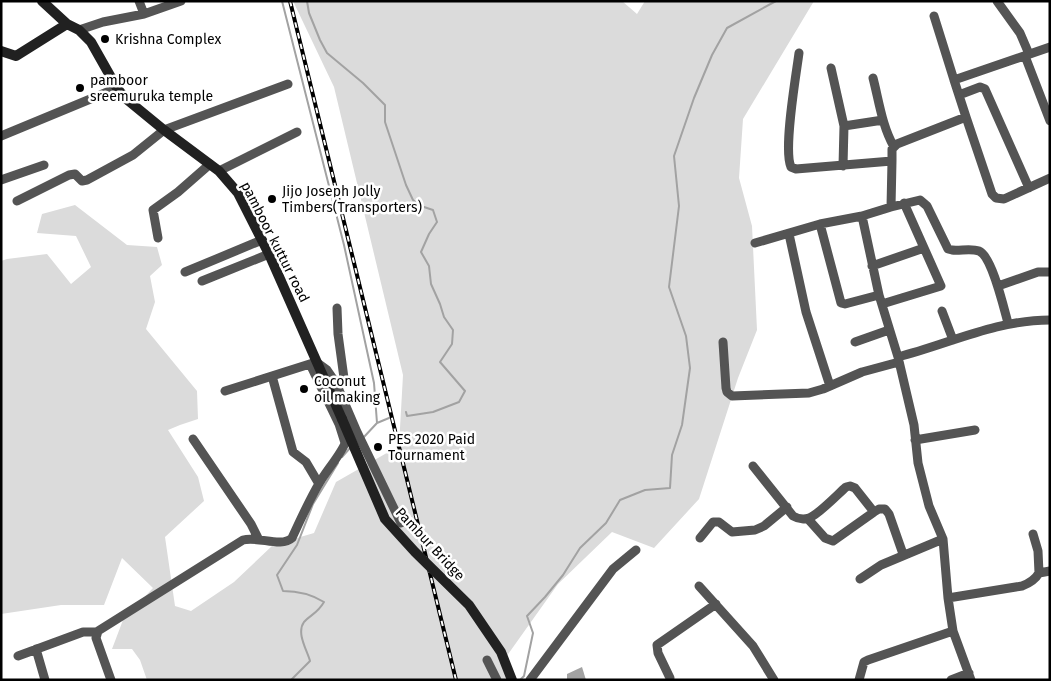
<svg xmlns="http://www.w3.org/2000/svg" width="1051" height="681" font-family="'Fira Sans',sans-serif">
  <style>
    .green { fill: #dbdbdb }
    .water { fill: #a2a2a2 }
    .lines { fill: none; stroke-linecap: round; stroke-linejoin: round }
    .stream { stroke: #a2a2a2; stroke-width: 2 }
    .street { stroke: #545454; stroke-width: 9 }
    .secondary { stroke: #212121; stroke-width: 10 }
    .rail-casing { stroke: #000; stroke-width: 4 }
    .rail { stroke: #fff; stroke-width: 2; stroke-dasharray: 5.5; stroke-linecap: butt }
    .secondary-bridge { stroke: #212121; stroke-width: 10 }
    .poi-dot { fill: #000; stroke: #fff; stroke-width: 2 }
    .labels { text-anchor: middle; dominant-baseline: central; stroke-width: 5; stroke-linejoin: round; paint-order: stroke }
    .poi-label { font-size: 14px; fill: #000; stroke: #fff; text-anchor: start }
    .street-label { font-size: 14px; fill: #000; stroke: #fff }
  </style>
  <rect width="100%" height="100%" fill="#fff"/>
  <!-- green -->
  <path class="green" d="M293 1H622L637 14 645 1H814L743 119 739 178 752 226 757 330 738 378 699 499 654 548 612 532 558 584 506 657 516 680H147L140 660 132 649H112L123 620 153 588 122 558 104 605H61L1 614V261L7 259 47 254 71 284 91 267 76 236 37 233 42 214 75 205 127 245 157 247 162 265 150 276 155 302 146 329 197 391 198 419 180 425 168 430 198 477 204 501 165 537 175 606 191 611 234 582 273 545 314 533 336 482 399 446 403 375 334 87Z"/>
  <!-- water -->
  <path class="water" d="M582 667 586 680H567V674Z"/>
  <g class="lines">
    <!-- stream -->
    <path class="stream" d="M282 1 344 245 374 383 377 423
      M307 1 309 13 320 40 327 53 363 83 385 105V122L406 185 413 200 421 206 433 210 437 222 429 234 421 252 429 266 431 284 440 304 444 317 453 330 452 344 440 362 465 391 459 402 433 412 407 416 406 412
      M363 438 377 423 389 418
      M342 457 350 448
      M291 680 310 661C307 650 296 633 304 622 311 614 317 614 324 602 311 594 298 591 283 591L277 575 297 545 313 504 338 463
      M520 680 524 676 533 633 527 616 545 597 563 575 580 548 606 523 620 500 645 490 670 488 672 455 682 425 690 368 686 336 669 287 679 206 674 156 694 98 712 55 727 28 776 1"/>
    <!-- street -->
    <path class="street" d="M139 1 144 14
      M997 1 1020 33 1029 54
      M934 16 954 80
      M79 30 103 22 144 14 181 1
      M799 53C796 76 783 150 791 167L796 169 892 161V149L897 144 966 117 954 80 1050 47
      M1025 56 1050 121
      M831 68 844 126 843 166
      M873 78C879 101 882 126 894 147
      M959 95 980 87 985 89 1029 188
      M966 117 992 194 996 198 1004 199 1050 178
      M844 126 883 120
      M1 136 117 88
      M219 171 297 132
      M1 180 44 165
      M17 201 69 175 75 174 82 181 87 180 133 155 164 130 288 84
      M891 207 892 161
      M862 216 879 295 898 357 914 425 918 463 929 506 943 539 948 598 953 631 971 680
      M820 224 841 303 845 304 879 295
      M789 234 806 312 830 386
      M158 238 153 210 178 192 210 164
      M755 243 820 224 862 216 891 207 920 200 927 206 948 249 952 250C960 251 971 248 979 251 992 256 1004 309 1008 323
      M872 266 924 248
      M185 272 262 240
      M202 281 269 254
      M998 286 1038 272H1050
      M882 304 941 286 904 203
      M942 311 953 340
      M723 342 726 388 727 392 732 396 809 393 823 389 862 372 899 362
      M855 342 889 330
      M898 357C949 344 996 320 1050 320
      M272 376 293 452 306 462 319 484
      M336 383 344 378 338 334 337 308
      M225 391 316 362 327 370 336 383 357 432 401 523
      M193 439 251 524 258 538
      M915 440 975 430
      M753 466 793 516C798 519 803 520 809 518 818 515 838 494 846 487L850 486 855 488 874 512
      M808 519 825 538 833 541 874 512 879 509H885L889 514 903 554
      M1033 534 1038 551 1039 573
      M700 538 713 522H719L732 532 755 530 764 526 787 507
      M860 579 881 565 943 539
      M699 586 753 646 774 680
      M948 598 1022 586C1030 583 1035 580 1039 573L1050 571
      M36 649 45 680
      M18 656 83 632H97
      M487 660 497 680
      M670 678 658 653 657 645 716 604
      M111 680 96 638 98 631 243 540C259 536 281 548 292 538 301 519 309 500 320 482 325 473 343 451 345 443L339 424 310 364
      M530 680 613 569 636 550
      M859 680 864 662 868 660 953 631
      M951 680 969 673"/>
    <!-- secondary -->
    <path class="secondary" d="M42 1 67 24 79 30 91 42 117 88 125 98 164 130 219 171 238 193 269 254 342 419
      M1 51 16 56 67 24"/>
    <!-- rail casing -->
    <g class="rail-casing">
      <path id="rail" d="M290 1 456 680"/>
    </g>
    <!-- rail -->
    <use href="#rail" class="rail"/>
    <!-- secondary-bridge -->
    <path class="secondary-bridge" d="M342 419 385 519 415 552 469 605 501 652 512 680"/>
  </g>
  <!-- markers -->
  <g class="poi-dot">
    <circle cx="105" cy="39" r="5"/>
    <circle cx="80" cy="88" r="5"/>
    <circle cx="272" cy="199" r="5"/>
    <circle cx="304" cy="389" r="5"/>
    <circle cx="378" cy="447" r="5"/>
  </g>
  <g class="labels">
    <!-- poi labels -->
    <g class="poi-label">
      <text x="115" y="39">Krishna Complex</text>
      <text x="90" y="80">pamboor<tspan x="90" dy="16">sreemuruka temple</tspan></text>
      <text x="282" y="191">Jijo Joseph Jolly<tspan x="282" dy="16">Timbers(Transporters)</tspan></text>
      <text x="314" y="381">Coconut<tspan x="314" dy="16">oil making</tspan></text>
      <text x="388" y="439">PES 2020 Paid<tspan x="388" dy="16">Tournament</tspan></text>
    </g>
    <!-- street labels -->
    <g class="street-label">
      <text transform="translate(275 242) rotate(63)">pamboor kuttur road</text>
      <text transform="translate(430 544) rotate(47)">Pambur Bridge</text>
    </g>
  </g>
  <!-- border -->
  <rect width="1051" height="681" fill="none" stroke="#000000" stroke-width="5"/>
</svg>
